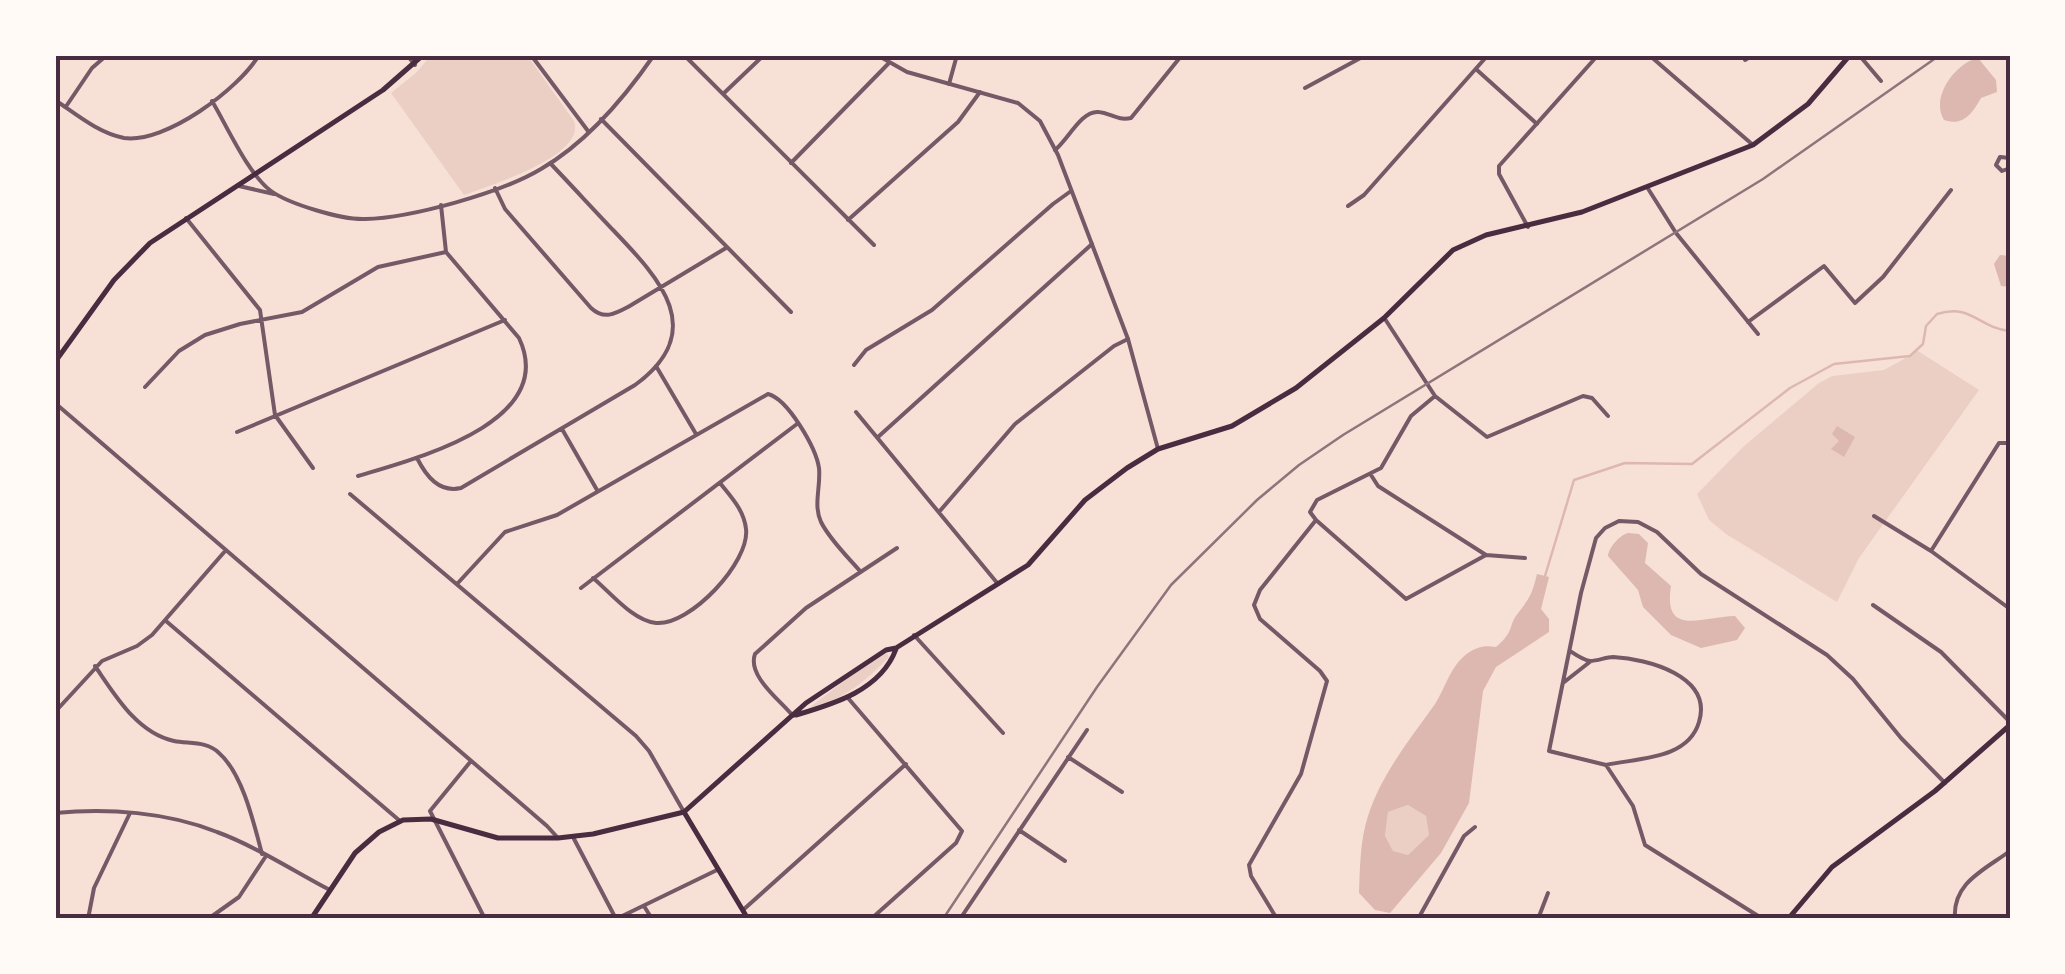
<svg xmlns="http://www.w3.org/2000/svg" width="2065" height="974" font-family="Bitter,serif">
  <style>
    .green { fill: #ebcfc5 }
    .water { fill: #dcb8b0; fill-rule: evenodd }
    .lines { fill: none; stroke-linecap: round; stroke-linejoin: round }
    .stream { stroke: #dcb8b0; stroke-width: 2.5 }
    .minor { stroke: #755966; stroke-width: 4 }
    .tertiary { stroke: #755966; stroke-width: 4 }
    .secondary { stroke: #4a2c40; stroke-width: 5 }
    .primary { stroke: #4a2c40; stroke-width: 5 }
    .rail { stroke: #8f747c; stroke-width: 2.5 }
    .neatline { fill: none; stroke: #4a2c40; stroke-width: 4 }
  </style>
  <rect width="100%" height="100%" fill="#f7e1d7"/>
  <!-- green -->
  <path class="green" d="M431 55H527L574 121C587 156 490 185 464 195L391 93 417 72Z
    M1918 351 1979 390 1859 558 1837 602 1726 534 1709 520 1697 494 1743 447 1819 383 1832 376 1884 370Z
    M887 653 889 657C865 682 843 700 809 708L849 677Z
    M1408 805 1426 816 1429 835 1408 855 1393 851 1385 837 1388 812Z"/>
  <!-- water -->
  <path class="water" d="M1978 58 1996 80 1997 92 1981 98C1973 112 1964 127 1944 120 1930 98 1955 63 1978 58Z
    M2000 255 2010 256V287L2001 286 1994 264Z
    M1837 426 1855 437 1844 457 1831 449 1839 441 1832 434Z
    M1628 533 1639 534 1648 543 1645 563 1671 586C1663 637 1700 617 1735 616L1745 628 1737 640 1701 648 1671 635 1643 607 1638 590 1608 556C1609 547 1620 535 1628 533Z
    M1537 574 1549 577 1541 609 1549 619V632L1496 667 1483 691 1469 803 1441 853 1390 913 1375 910 1359 893C1360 868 1360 840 1368 816 1381 775 1410 739 1435 704 1446 687 1450 666 1468 653 1477 647 1484 645 1496 647 1516 630 1507 626 1519 612 1531 596 1532 594 1537 574ZM1408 805 1426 816 1429 835 1408 855 1393 851 1385 836 1388 812Z"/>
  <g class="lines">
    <!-- stream -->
    <path class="stream" d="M1545 576 1574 480 1625 463 1692 464 1790 388 1834 364 1910 356 1923 344 1926 326 1937 314C1972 303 1978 328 2010 331"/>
    <!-- minor -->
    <path class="minor" d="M407 55 415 65
      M531 55 588 131
      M684 55 874 245
      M1649 55 1753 145
      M1859 55 1881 81
      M1745 60 1753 55
      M1477 70 1537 124
      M949 84 957 55
      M1305 88 1366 55
      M723 94 764 55
      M55 100C76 114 98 133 124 138 165 144 239 89 259 55
      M212 101C227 126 248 174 271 191 289 204 342 220 365 219 411 218 501 193 541 169 586 143 625 97 654 55
      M67 105 92 68 107 55
      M601 119 791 312
      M1055 150C1068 140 1081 111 1098 112 1111 113 1117 121 1131 118L1182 55
      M2010 158 2000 157 1996 165 2002 171 2010 168
      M791 163 888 64
      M239 186 274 194
      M1647 187 1676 233 1758 334
      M495 188 505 209 591 308C604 320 615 314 628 307L726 248
      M1348 206 1364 195 1488 55
      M186 218 260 310 275 415 313 468
      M848 220 958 122 980 92
      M1528 227 1499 174V166L1598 55
      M1748 322 1824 266 1855 303 1883 277 1951 190
      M854 365 866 350 932 310 1053 204 1071 191
      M656 366 696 434
      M145 387 179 351 205 335 240 324 302 312 378 267 446 252
      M1435 396 1487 437 1583 396 1592 398 1608 416
      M55 403 547 826 558 838
      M856 412 998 584
      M562 429 597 490
      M237 432 505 320
      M878 437 1092 244
      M417 458C426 476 439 493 461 488L635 385C709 331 660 279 614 231 593 209 572 186 550 163
      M1371 475 1378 486 1486 555 1525 558
      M358 476C414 459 559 423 519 338L446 252 441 205
      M350 494 636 736 649 751 684 812
      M939 512 1015 424 1114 346 1128 339
      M1874 516 1931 551 2010 609
      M1316 520 1310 512 1317 500 1381 468 1411 416 1435 396 1385 319
      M1316 520 1406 599 1486 555
      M1931 551 1999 443H2010
      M593 578C610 592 633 621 656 623 690 626 750 562 746 529 744 510 731 497 720 483
      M457 584 505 532 557 515 768 394C788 399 816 448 819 468 821 486 813 505 821 522 830 540 847 556 860 571
      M581 588 797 424
      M1873 605 1941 652 2010 722
      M166 621 400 821
      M914 635 1003 733
      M1570 651C1576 655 1583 660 1590 661 1598 661 1606 657 1613 657 1648 659 1713 676 1699 722 1688 760 1637 758 1606 765
      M95 666C115 695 137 733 174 741 189 744 207 741 219 753 243 774 254 824 262 854
      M1563 683 1591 661
      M848 698 962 831 956 843 871 919
      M55 712 102 661 137 646 152 635 226 550
      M793 716C780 700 747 676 755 654L806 608 897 548
      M1068 757 1122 792
      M471 761 430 811 485 919
      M1019 830 1065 861
      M573 837 615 917
      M644 906 652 919
      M743 910 906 764
      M88 919 94 888 130 813
      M208 919 239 897 266 856
      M616 919 717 870
      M960 919 1087 730
      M1277 919 1251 876 1249 865 1301 774 1327 681 1320 671 1260 619 1254 605 1260 590 1316 520
      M1418 919 1464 836 1475 827
      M1538 919 1548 893
      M1763 919 1645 845 1633 806 1606 765 1549 751 1581 593 1596 538 1605 528 1619 521 1638 522 1657 532 1701 574 1827 655 1853 679 1901 738 1945 783
      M1955 919C1952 883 1984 870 2010 851"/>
    <!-- tertiary -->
    <path class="tertiary" d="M877 55 907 72 1018 103 1040 121 1058 155 1128 339 1158 449
      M55 813C108 808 167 812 217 832 255 846 292 870 328 889"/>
    <!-- secondary -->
    <path class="secondary" d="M55 362 114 280 150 243 383 90 423 55
      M796 715C834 704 881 690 896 649
      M684 812 748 919
      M311 919 355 853 379 832 403 820 431 819 498 838H558L593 834 684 812 806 703 886 650 896 648 1028 565 1085 500 1127 468 1158 449 1232 426 1296 388 1384 318 1453 250 1486 235 1582 212 1753 145 1808 104 1850 55"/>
    <!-- primary -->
    <path class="primary" d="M1788 919 1832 867 1935 791 2010 725"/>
    <!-- rail -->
    <path class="rail" d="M943 919 1097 687 1171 585 1257 500 1299 465 1343 435 1763 179 1940 55"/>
  </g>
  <!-- border -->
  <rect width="2065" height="974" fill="none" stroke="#fffaf5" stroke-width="115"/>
  <rect x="58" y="58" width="1950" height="858" class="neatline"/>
</svg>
